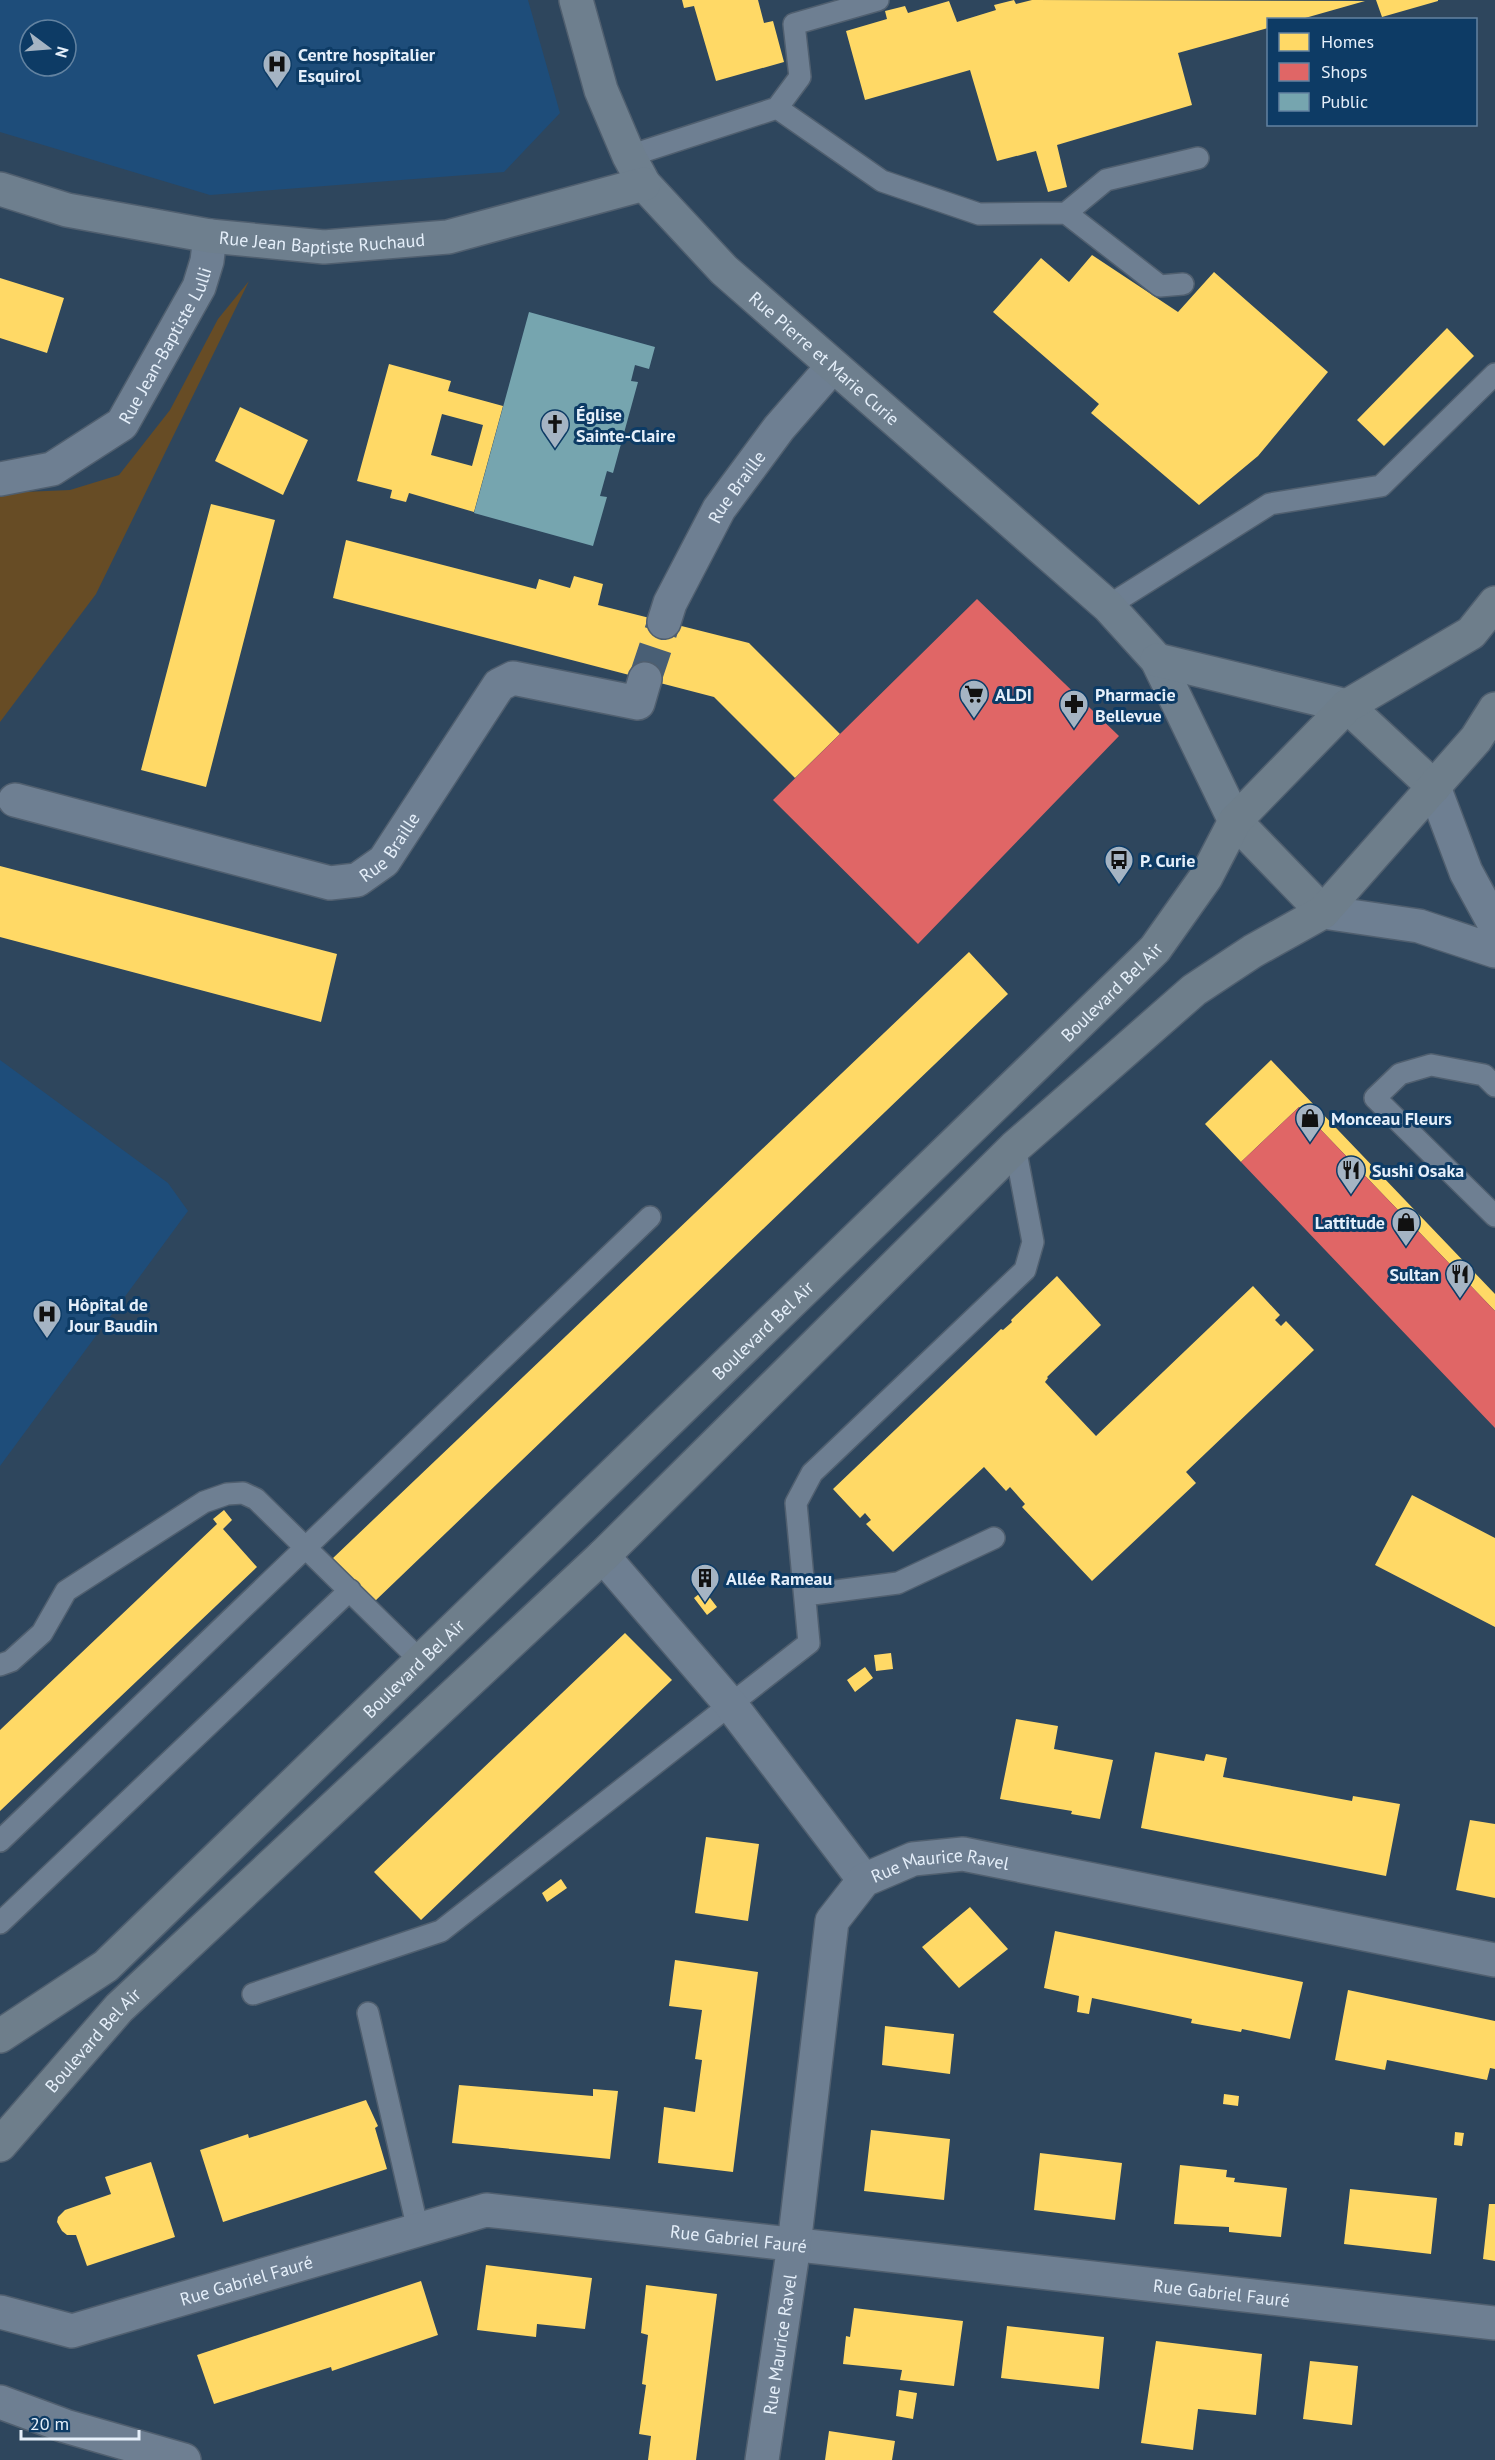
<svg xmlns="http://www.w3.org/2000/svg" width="1495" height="2460" font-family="'PT Sans',sans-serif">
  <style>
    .built { fill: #1e4d7a; fill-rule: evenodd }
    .green { fill: #674c25 }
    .homes { fill: #ffd966; fill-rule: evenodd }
    .shops { fill: #e06666 }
    .public { fill: #76a5af }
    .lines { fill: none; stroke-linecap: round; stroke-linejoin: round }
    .minor-tunnel { stroke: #495f75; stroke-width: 33; stroke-dasharray: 33 16; stroke-linecap: butt }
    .service-casing { stroke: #505f6f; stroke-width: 24 }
    .minor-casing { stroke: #505f6f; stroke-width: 36 }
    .tertiary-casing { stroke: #505f6f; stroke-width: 36 }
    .secondary-casing { stroke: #505f6f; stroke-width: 36 }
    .primary-casing { stroke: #505f6f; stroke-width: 36 }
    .service { stroke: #6e7f92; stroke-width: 21 }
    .minor { stroke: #6e7f92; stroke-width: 33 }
    .tertiary { stroke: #6e7f92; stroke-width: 33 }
    .secondary { stroke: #6e7f8e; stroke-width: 33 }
    .primary { stroke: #6e7e8b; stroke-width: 33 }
    .labels { text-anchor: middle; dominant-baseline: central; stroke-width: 6; stroke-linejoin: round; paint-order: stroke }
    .poi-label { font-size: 18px; font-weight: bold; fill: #e5effa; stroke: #0d3b65; text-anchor: start }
    .street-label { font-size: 18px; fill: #e5effa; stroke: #0d3b65 }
  </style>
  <rect width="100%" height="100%" fill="#2e465d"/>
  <!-- built -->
  <path class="built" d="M0 0H528L560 113 504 172 210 195 0 132ZM30 30H66V66H30Z
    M0 1060 168 1183 188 1211 0 1466Z"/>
  <!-- green -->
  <path class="green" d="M249 281 96 594 0 722V493L70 490 119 475 170 410 218 319Z"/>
  <!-- homes -->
  <path class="homes" d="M682 0H758L764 23 773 21 784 62 716 81 694 6 684 8Z
    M1014 0 1016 4 1032 0 1365 1 1298 20H1268V28L1178 53 1192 105 1057 145 1067 187 1048 192 1036 151 997 161 970 70 865 100 846 31 887 19 885 11 905 6 908 13 949 1 957 22 996 10 994 5Z
    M1376 0H1438V1L1382 17Z
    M1092 255 1178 312 1214 272 1328 372 1258 456 1199 505 1091 413 1099 404 993 312 1041 258 1069 282Z
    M0 278 64 298 47 353 0 338Z
    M1447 328 1474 356 1384 446 1357 420Z
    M389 364 451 381 448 391 503 406 474 512 409 493 406 502 390 498 392 490 357 481ZM442 414 483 425 472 466 431 455Z
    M240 407 308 440 283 495 215 461Z
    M211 504 275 520 206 787 141 770Z
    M346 540 536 589 539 579 570 588 574 576 603 584 598 605 749 643 840 734 795 778 714 697 333 598Z
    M0 866 337 954 321 1022 0 937Z
    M969 952 1008 994 374 1602 332 1559Z
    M1271 1060 1495 1294V1311L1299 1107 1241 1162 1205 1124Z
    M1057 1276 1101 1325 1047 1377 1048 1378 1045 1382 1096 1436 1253 1286 1280 1315 1275 1320 1281 1326 1286 1321 1314 1350 1186 1472 1196 1483 1092 1581 1022 1507 1025 1504 1010 1487 1006 1491 984 1467 893 1552 866 1524 871 1520 865 1513 860 1518 833 1489 1001 1329 1003 1330 1012 1322 1011 1320Z
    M1412 1495 1495 1538V1627L1375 1565Z
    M224 1510 232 1520 223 1529 257 1567 0 1811V1730L217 1524 213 1519Z
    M704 1590 717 1607 707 1615 694 1598Z
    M625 1633 672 1680 421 1920 374 1872Z
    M891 1653 893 1669 876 1671 874 1655Z
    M865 1667 873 1678 855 1692 847 1680Z
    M1016 1719 1058 1726 1054 1749 1113 1760 1100 1819 1071 1814 1072 1811 1000 1799Z
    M1155 1752 1204 1761 1206 1754 1227 1758 1223 1777 1352 1801 1353 1796 1400 1804 1386 1876 1141 1828Z
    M1470 1820 1495 1824V1898L1456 1890Z
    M706 1837 759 1844 748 1921 695 1913Z
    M561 1879 567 1888 547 1902 542 1893Z
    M970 1907 1008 1949 959 1988 922 1947Z
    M1055 1931 1303 1982 1290 2039 1242 2029 1241 2032 1191 2023 1192 2019 1092 1998 1089 2014 1077 2012 1079 1996 1044 1988Z
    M675 1960 758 1972 733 2172 658 2163 664 2107 695 2112 702 2060 695 2059 702 2010 669 2006Z
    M1348 1990 1495 2021V2069L1490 2068 1487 2080 1387 2060 1385 2070 1335 2060Z
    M885 2026 954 2034 950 2074 882 2065Z
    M459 2085 593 2096V2089L618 2091 610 2159 452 2143Z
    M1224 2094 1239 2096 1238 2106 1223 2104Z
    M366 2100 378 2126 375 2128 387 2169 223 2222 200 2150 248 2134 249 2138Z
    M871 2130 950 2139 944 2200 864 2191Z
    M1455 2132 1464 2133 1462 2146 1454 2145Z
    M1040 2153 1122 2163 1115 2220 1034 2210Z
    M151 2162 175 2237 87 2266 76 2235H67L62 2231 57 2222 58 2217 65 2210 111 2194 105 2177Z
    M1180 2165 1227 2170 1226 2177 1235 2178 1234 2182 1287 2188 1281 2237 1229 2232V2227L1174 2224Z
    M1350 2189 1437 2198 1431 2254 1344 2244Z
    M1489 2204H1495V2261L1483 2259Z
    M486 2265 592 2278 585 2329 537 2324 536 2337 477 2330Z
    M421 2281 438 2335 332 2371 331 2367 214 2404 197 2355Z
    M646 2285 717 2294 696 2460H648L651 2436 639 2434 646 2385 642 2384 648 2335 641 2333Z
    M854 2308 963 2321 954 2386 900 2380 902 2370 843 2364 846 2336 850 2337Z
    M1007 2326 1104 2337 1099 2389 1001 2378Z
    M1156 2341 1262 2354 1256 2415 1198 2409 1193 2450 1141 2443Z
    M1310 2361 1358 2366 1352 2425 1303 2419Z
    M899 2390 917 2393 913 2419 896 2416Z
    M829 2431 895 2441 892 2460H825Z"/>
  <!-- shops -->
  <path class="shops" d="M977 599 1119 736 918 944 773 800Z
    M1299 1107 1495 1311V1428L1241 1162Z"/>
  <!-- public -->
  <path class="public" d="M529 312 655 347 649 369 635 365 631 381 638 382 613 473 607 471 600 496 607 497 593 546 474 513Z"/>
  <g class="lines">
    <!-- minor-tunnel -->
    <path class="minor-tunnel" d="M645 679 664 622"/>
    <!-- service casing -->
    <g class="service-casing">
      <path id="service" d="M777 108 882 181 979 214 1066 213 1106 180 1198 158
        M629 156 777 108 800 77 794 24 878 0
        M1066 213 1160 286 1183 284
        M1108 606 1270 504 1381 486 1495 374
        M1495 1086 1484 1075 1431 1065 1400 1074 1375 1098 1495 1216
        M805 1595 898 1583 994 1538
        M0 1665 11 1661 42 1633 66 1591 204 1502 227 1494 243 1493 256 1499 421 1661
        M0 1841 650 1217
        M0 1923 350 1590
        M253 1994 441 1931 809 1643 796 1503 812 1473 1025 1270 1033 1242 1015 1147
        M368 2013 418 2230"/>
    </g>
    <!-- minor casing -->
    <g class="minor-casing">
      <g id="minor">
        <path id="s1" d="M0 479 52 469 122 424 199 287 207 261 210 236"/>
        <path id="s2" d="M664 622 670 603 719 509 779 428 833 366"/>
        <path id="s3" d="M15 800 330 883 357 880 384 861 499 685 513 678 638 703 645 679"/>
        <path d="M603 1556 731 1705 864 1880"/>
        <path id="s4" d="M0 2312 72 2331 486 2210 1495 2323"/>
        <path d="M0 2402 65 2426 184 2460"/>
        <path id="s5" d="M762 2460 794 2245 832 1921 864 1880 913 1859 963 1854 1495 1960"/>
      </g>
    </g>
    <!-- tertiary casing -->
    <g class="tertiary-casing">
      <path id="tertiary" d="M1434 787 1466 872 1495 925
        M1323 912 1419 926 1495 951"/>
    </g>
    <!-- secondary casing -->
    <g class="secondary-casing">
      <g id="secondary">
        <path id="s6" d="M576 0 601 90 629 156 644 184 724 270 1108 606 1157 660 1235 821"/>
        <path id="s7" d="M0 189 67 210 210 236 324 247 448 237 644 184"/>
        <path d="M1157 660 1347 706"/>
      </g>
    </g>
    <!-- primary casing -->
    <g class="primary-casing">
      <g id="primary">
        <path d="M1347 706 1434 787"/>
        <path d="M1235 821 1323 912"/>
        <path id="s8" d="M0 2036 106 1966 1142 962 1155 949 1206 877 1235 821 1347 706 1471 633 1495 603"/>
        <path id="s9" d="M0 2145 119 2008 603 1556 1015 1147 1194 990 1253 951 1323 912 1476 739 1495 709"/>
      </g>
    </g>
    <!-- service -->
    <use href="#service" class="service"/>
    <!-- minor -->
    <use href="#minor" class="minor"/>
    <!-- tertiary -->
    <use href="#tertiary" class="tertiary"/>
    <!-- secondary -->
    <use href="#secondary" class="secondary"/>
    <!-- primary -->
    <use href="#primary" class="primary"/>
  </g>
  <!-- icons -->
  <defs>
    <g id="hospital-pin" transform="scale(1.5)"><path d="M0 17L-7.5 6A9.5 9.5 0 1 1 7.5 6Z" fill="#a5b4c3" stroke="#0d3b65"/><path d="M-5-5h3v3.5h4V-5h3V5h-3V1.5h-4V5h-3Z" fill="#111"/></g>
    <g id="church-pin" transform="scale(1.5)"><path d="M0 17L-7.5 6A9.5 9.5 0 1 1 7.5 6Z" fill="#a5b4c3" stroke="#0d3b65"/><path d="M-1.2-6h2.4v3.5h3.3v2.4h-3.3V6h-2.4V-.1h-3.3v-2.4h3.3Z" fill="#111"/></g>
    <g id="supermarket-pin" transform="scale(1.5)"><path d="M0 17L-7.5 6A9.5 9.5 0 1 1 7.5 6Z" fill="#a5b4c3" stroke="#0d3b65"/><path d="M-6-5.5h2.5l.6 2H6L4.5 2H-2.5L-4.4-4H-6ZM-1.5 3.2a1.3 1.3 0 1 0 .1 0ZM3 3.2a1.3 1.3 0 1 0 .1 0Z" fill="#111"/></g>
    <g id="pharmacy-pin" transform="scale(1.5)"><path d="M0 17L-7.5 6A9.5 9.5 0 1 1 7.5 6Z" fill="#a5b4c3" stroke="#0d3b65"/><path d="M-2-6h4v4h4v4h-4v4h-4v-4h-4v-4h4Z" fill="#111"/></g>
    <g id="bus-pin" transform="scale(1.5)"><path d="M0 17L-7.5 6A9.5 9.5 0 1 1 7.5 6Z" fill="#a5b4c3" stroke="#0d3b65"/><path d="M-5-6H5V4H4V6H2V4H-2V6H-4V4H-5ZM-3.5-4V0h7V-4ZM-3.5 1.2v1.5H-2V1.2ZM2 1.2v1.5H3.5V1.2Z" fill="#111"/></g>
    <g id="shop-pin" transform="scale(1.5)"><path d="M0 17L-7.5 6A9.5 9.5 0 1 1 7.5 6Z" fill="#a5b4c3" stroke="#0d3b65"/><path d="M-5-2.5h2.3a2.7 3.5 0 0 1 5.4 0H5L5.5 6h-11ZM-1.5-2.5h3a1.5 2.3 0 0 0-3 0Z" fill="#111"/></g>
    <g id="restaurant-pin" transform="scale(1.5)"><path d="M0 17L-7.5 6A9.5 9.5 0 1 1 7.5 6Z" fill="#a5b4c3" stroke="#0d3b65"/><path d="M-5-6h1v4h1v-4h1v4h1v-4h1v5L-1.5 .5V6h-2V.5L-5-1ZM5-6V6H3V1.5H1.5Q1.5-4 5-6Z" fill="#111"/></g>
    <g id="building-pin" transform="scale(1.5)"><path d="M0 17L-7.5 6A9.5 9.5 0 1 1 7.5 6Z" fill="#a5b4c3" stroke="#0d3b65"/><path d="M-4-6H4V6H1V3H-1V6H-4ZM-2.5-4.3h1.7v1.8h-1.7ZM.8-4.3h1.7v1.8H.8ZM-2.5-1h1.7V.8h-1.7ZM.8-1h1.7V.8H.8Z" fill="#111"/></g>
  </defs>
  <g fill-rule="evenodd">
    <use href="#hospital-pin" x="277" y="64"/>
    <use href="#church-pin" x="555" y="424"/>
    <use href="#supermarket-pin" x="974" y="694"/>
    <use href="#pharmacy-pin" x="1074" y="704"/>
    <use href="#bus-pin" x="1119" y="860"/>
    <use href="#shop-pin" x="1310" y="1118"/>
    <use href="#restaurant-pin" x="1351" y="1170"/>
    <use href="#shop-pin" x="1406" y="1222"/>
    <use href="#restaurant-pin" x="1460" y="1274"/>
    <use href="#hospital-pin" x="47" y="1314"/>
    <use href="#building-pin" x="705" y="1578"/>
  </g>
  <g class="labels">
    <!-- poi labels -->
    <g class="poi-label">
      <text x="298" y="54">Centre hospitalier<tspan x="298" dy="21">Esquirol</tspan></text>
      <text x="576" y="414">Église<tspan x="576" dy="21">Sainte-Claire</tspan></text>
      <text x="995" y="694">ALDI</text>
      <text x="1095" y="694">Pharmacie<tspan x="1095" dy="21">Bellevue</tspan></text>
      <text x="1140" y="860">P. Curie</text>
      <text x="1331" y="1118">Monceau Fleurs</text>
      <text x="1372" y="1170">Sushi Osaka</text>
      <text x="1385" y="1222" text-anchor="end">Lattitude</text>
      <text x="1439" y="1274" text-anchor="end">Sultan</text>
      <text x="68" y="1304">Hôpital de<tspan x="68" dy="21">Jour Baudin</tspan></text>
      <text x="726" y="1578">Allée Rameau</text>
    </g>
    <!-- street labels -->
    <g class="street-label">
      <text stroke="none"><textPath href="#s7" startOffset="328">Rue Jean Baptiste Ruchaud</textPath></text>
      <text stroke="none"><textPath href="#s1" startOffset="226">Rue Jean-Baptiste Lulli</textPath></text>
      <text stroke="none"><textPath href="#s6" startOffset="448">Rue Pierre et Marie Curie</textPath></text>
      <text stroke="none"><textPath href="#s2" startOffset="154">Rue Braille</textPath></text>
      <text stroke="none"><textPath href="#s3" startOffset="400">Rue Braille</textPath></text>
      <text stroke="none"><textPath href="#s8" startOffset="1527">Boulevard Bel Air</textPath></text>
      <text stroke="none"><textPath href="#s8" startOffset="1041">Boulevard Bel Air</textPath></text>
      <text stroke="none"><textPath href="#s8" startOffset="555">Boulevard Bel Air</textPath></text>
      <text stroke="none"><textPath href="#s5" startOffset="675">Rue Maurice Ravel</textPath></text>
      <text stroke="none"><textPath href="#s9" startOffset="140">Boulevard Bel Air</textPath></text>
      <text stroke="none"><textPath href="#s4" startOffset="760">Rue Gabriel Fauré</textPath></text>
      <text stroke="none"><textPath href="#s4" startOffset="256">Rue Gabriel Fauré</textPath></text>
      <text stroke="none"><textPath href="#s4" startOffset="1246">Rue Gabriel Fauré</textPath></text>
      <text stroke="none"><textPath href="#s5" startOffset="117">Rue Maurice Ravel</textPath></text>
    </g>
  </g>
  <!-- legend -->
  <rect x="1267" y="18" width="210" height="108" fill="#0d3b65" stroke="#6383a1" stroke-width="1.5"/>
  <rect x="1279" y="33" width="30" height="18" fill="#ffd966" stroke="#6383a1" stroke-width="1.5"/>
  <text x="1321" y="48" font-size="18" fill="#e5effa">Homes</text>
  <rect x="1279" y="63" width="30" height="18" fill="#e06666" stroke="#6383a1" stroke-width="1.5"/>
  <text x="1321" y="78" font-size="18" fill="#e5effa">Shops</text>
  <rect x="1279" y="93" width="30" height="18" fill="#76a5af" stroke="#6383a1" stroke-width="1.5"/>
  <text x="1321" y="108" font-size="18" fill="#e5effa">Public</text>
  <!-- north arrow -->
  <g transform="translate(48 48) rotate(106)"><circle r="28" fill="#0d3b65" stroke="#6383a1" stroke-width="1.5"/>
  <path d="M0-4.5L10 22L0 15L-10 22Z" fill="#a5b4c3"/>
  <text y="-9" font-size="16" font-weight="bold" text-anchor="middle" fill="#e5effa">N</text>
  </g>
  <!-- scale -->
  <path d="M21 2430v9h118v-9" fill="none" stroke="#e5effa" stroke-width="3"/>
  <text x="30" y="2430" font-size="18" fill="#e5effa" stroke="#0d3b65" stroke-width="4.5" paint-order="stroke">20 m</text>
</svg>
